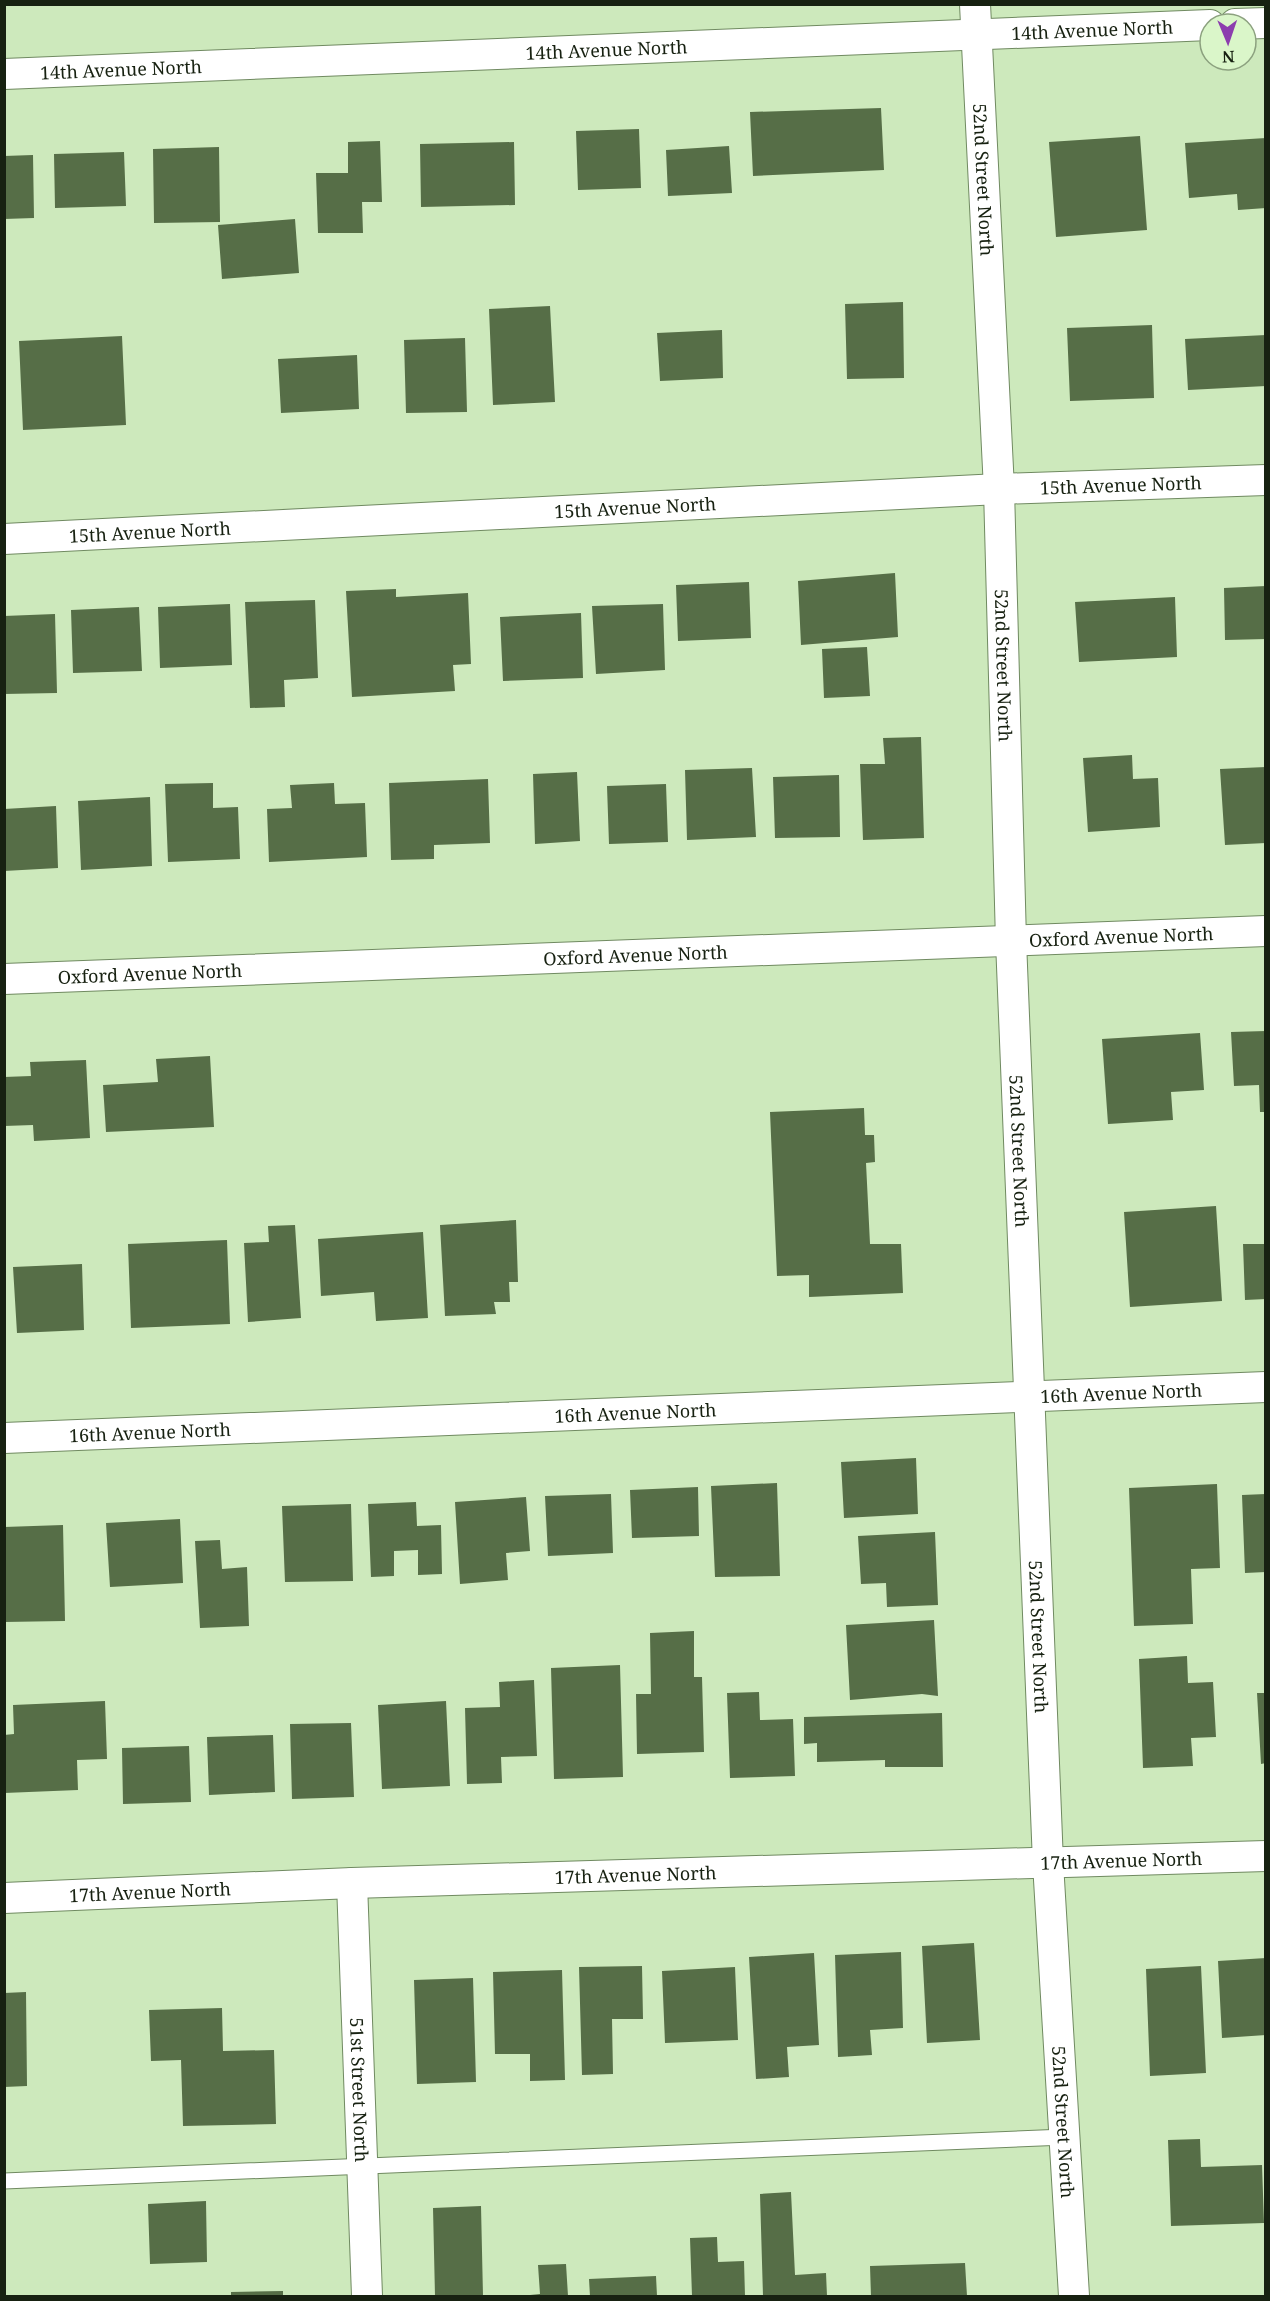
<svg xmlns="http://www.w3.org/2000/svg" width="1270" height="2301" font-family="'Noto Serif',serif">
  <style>
    .building { fill: #566e47 }
    .lines { fill: none; stroke-linecap: round; stroke-linejoin: round }
    .lane-casing { stroke: #708a61; stroke-width: 17 }
    .street-casing { stroke: #708a61; stroke-width: 32 }
    .lane { stroke: #fff; stroke-width: 15 }
    .street { stroke: #fff; stroke-width: 30 }
    .labels { text-anchor: middle; dominant-baseline: central; stroke-width: 6; stroke-linejoin: round; paint-order: stroke }
    .street-label { font-size: 18px; fill: #172111; stroke: #daf6c9 }
  </style>
  <rect width="100%" height="100%" fill="#cde9bc"/>
  <!-- building -->
  <path class="building" d="M881 108 884 170 753 176 750 112Z
    M639 129 641 188 578 190 576 131Z
    M1140 136 1147 230 1056 237 1049 142Z
    M1266 138V208L1238 210 1237 194 1189 198 1185 143Z
    M380 141 382 202H362L363 233H318L316 173H348V142Z
    M514 142 515 205 421 207 420 144Z
    M729 146 732 193 668 196 666 150Z
    M219 147 220 222 154 223 153 149Z
    M124 152 126 206 55 208 54 154Z
    M33 155 34 218 4 219V156Z
    M295 219 299 273 222 279 218 225Z
    M903 302 904 378 847 379 845 304Z
    M550 306 555 402 493 405 489 309Z
    M1152 325 1154 398 1070 401 1067 328Z
    M722 330 723 378 660 381 657 333Z
    M1266 335V386L1188 390 1185 339Z
    M122 336 126 425 23 430 19 341Z
    M465 338 467 412 406 413 404 340Z
    M357 355 359 409 281 413 278 359Z
    M895 573 898 637 801 645 798 581Z
    M749 582 751 638 678 641 676 585Z
    M1266 586V639L1225 640 1224 588Z
    M396 589V597L468 593 471 664 453 665 455 691 352 697 346 591Z
    M1175 597 1177 657 1079 662 1075 602Z
    M315 600 318 678 284 680 285 707 250 708 245 602Z
    M230 604 232 665 160 668 158 607Z
    M663 604 665 670 596 674 592 606Z
    M139 607 142 671 73 673 71 610Z
    M581 613 583 678 503 681 500 617Z
    M55 614 57 693 4 694V616Z
    M867 647 870 696 824 698 822 649Z
    M921 737 924 838 863 840 860 764H885L883 738Z
    M1132 755 1133 779 1158 778 1160 827 1088 832 1083 758Z
    M1266 767V843L1225 845 1220 769Z
    M752 768 756 837 687 840 685 770Z
    M577 772 580 841 535 844 533 774Z
    M839 775 840 837 775 838 773 777Z
    M488 779 490 843 434 845V859L391 860 389 783Z
    M213 783V808L238 807 240 859 168 862 165 784Z
    M334 783 335 804 365 803 367 857 269 862 267 809 292 808 290 785Z
    M666 784 668 842 609 844 607 786Z
    M150 797 152 866 81 870 78 801Z
    M56 806 58 868 4 871V809Z
    M1266 1031V1112H1260L1259 1085 1234 1086 1231 1032Z
    M1200 1033 1204 1090 1171 1092 1173 1120 1108 1124 1102 1039Z
    M210 1056 214 1127 106 1132 103 1085 158 1082 156 1059Z
    M86 1060 90 1138 34 1141 33 1125 4 1126V1077L31 1076 30 1062Z
    M864 1108 865 1135H874L875 1162 866 1163 870 1244H901L903 1293 809 1297V1275L777 1276 770 1112Z
    M1216 1206 1222 1301 1130 1307 1124 1212Z
    M516 1220 518 1282H509L510 1302H494L496 1314 445 1316 440 1225Z
    M295 1225 301 1318 248 1322 244 1243 269 1242 268 1226Z
    M423 1232 428 1318 376 1321 374 1292 321 1296 318 1239Z
    M227 1240 230 1324 131 1328 128 1244Z
    M1243 1244H1266V1299L1245 1300Z
    M82 1264 84 1330 17 1333 13 1267Z
    M916 1458 918 1514 844 1518 841 1462Z
    M777 1483 780 1576 715 1577 711 1486Z
    M1217 1484 1220 1568 1191 1569 1193 1624 1134 1626 1129 1488Z
    M698 1487 699 1536 632 1538 630 1490Z
    M611 1494 613 1553 548 1556 545 1496Z
    M1266 1494V1572L1245 1573 1242 1495Z
    M526 1497 530 1551 506 1553 508 1580 460 1584 455 1502Z
    M416 1502 417 1526 441 1525 442 1574 418 1575V1550L394 1551V1576L371 1577 368 1504Z
    M351 1504 353 1581 285 1582 282 1506Z
    M180 1519 183 1583 110 1587 106 1523Z
    M63 1525 65 1621 4 1622V1527Z
    M935 1532 938 1605 887 1607 886 1583 861 1584 858 1536Z
    M220 1540 222 1569 247 1567 249 1626 200 1628 195 1541Z
    M934 1620 938 1696 922 1694 850 1700 846 1625Z
    M694 1631V1677H702L704 1752 637 1754 636 1694H651L650 1633Z
    M1187 1656 1188 1683 1213 1682 1216 1737 1191 1738 1193 1766 1143 1768 1139 1659Z
    M620 1665 623 1777 554 1779 551 1668Z
    M534 1680 537 1756 501 1757 502 1783 467 1784 465 1708 500 1707 499 1682Z
    M759 1692 760 1720 793 1719 795 1776 730 1778 727 1693Z
    M1257 1693H1266V1763L1261 1764Z
    M105 1701 107 1759 77 1760 78 1790 4 1793V1735L14 1734 13 1705Z
    M446 1701 450 1786 382 1789 378 1705Z
    M942 1713 943 1767H885V1760L817 1762V1743L804 1744V1717Z
    M351 1723 354 1797 292 1799 290 1724Z
    M273 1735 275 1792 209 1795 207 1737Z
    M189 1746 191 1802 123 1804 122 1748Z
    M974 1943 980 2040 927 2043 922 1946Z
    M901 1952 903 2028 870 2030 872 2055 838 2057 835 1955Z
    M814 1953 819 2045 787 2047 789 2077 756 2079 749 1957Z
    M1266 1958V2035L1222 2038 1218 1961Z
    M642 1966 643 2019H612L613 2074 582 2075 579 1967Z
    M1201 1966 1206 2073 1150 2076 1146 1969Z
    M735 1967 738 2040 665 2043 662 1971Z
    M562 1970 565 2080 530 2081V2054H495L493 1972Z
    M473 1978 476 2082 417 2084 414 1980Z
    M26 1992 27 2086 4 2087V1993Z
    M222 2008 223 2051 274 2050 276 2124 183 2126 181 2060 151 2061 149 2010Z
    M1200 2139 1201 2167 1262 2165 1264 2223 1171 2226 1168 2140Z
    M791 2192 795 2275 826 2273 827 2296H763L760 2194Z
    M206 2201 207 2262 150 2264 148 2204Z
    M481 2206 483 2296H435L433 2208Z
    M717 2237 718 2262 744 2261 745 2296H692L690 2238Z
    M965 2263 967 2296H871L870 2266Z
    M566 2264 568 2296H520L540 2294 538 2265Z
    M656 2276 657 2296H590L589 2279Z
    M283 2291V2296H231V2292Z"/>
  <g class="lines">
    <!-- lane casing -->
    <g class="lane-casing">
      <path id="lane" d="M4 2181 1065 2137"/>
    </g>
    <!-- street casing -->
    <g class="street-casing">
      <g id="street">
        <path id="s1" d="M975 4 999 489 1011 941 1048 1863 1074 2296"/>
        <path d="M1235 24 1266 23"/>
        <path id="s2" d="M4 74 1210 25"/>
        <path id="s3" d="M4 539 999 489 1266 480"/>
        <path id="s4" d="M4 979 1266 931"/>
        <path id="s5" d="M4 1438 1266 1387"/>
        <path id="s6" d="M352 1883 367 2296"/>
        <path id="s7" d="M4 1898 352 1883 1266 1856"/>
      </g>
    </g>
    <!-- lane -->
    <use href="#lane" class="lane"/>
    <!-- street -->
    <use href="#street" class="street"/>
  </g>
  <g class="labels">
    <!-- street labels -->
    <g class="street-label">
      <text stroke="none"><textPath href="#s2" startOffset="1089">14th Avenue North</textPath></text>
      <text stroke="none"><textPath href="#s2" startOffset="603">14th Avenue North</textPath></text>
      <text stroke="none"><textPath href="#s2" startOffset="117">14th Avenue North</textPath></text>
      <text stroke="none"><textPath href="#s1" startOffset="176">52nd Street North</textPath></text>
      <text stroke="none"><textPath href="#s3" startOffset="1118">15th Avenue North</textPath></text>
      <text stroke="none"><textPath href="#s3" startOffset="632">15th Avenue North</textPath></text>
      <text stroke="none"><textPath href="#s3" startOffset="146">15th Avenue North</textPath></text>
      <text stroke="none"><textPath href="#s1" startOffset="662">52nd Street North</textPath></text>
      <text stroke="none"><textPath href="#s4" startOffset="1118">Oxford Avenue North</textPath></text>
      <text stroke="none"><textPath href="#s4" startOffset="632">Oxford Avenue North</textPath></text>
      <text stroke="none"><textPath href="#s4" startOffset="146">Oxford Avenue North</textPath></text>
      <text stroke="none"><textPath href="#s1" startOffset="1148">52nd Street North</textPath></text>
      <text stroke="none"><textPath href="#s5" startOffset="1118">16th Avenue North</textPath></text>
      <text stroke="none"><textPath href="#s5" startOffset="632">16th Avenue North</textPath></text>
      <text stroke="none"><textPath href="#s5" startOffset="146">16th Avenue North</textPath></text>
      <text stroke="none"><textPath href="#s1" startOffset="1634">52nd Street North</textPath></text>
      <text stroke="none"><textPath href="#s7" startOffset="1118">17th Avenue North</textPath></text>
      <text stroke="none"><textPath href="#s7" startOffset="632">17th Avenue North</textPath></text>
      <text stroke="none"><textPath href="#s7" startOffset="146">17th Avenue North</textPath></text>
      <text stroke="none"><textPath href="#s6" startOffset="207">51st Street North</textPath></text>
      <text stroke="none"><textPath href="#s1" startOffset="2120">52nd Street North</textPath></text>
    </g>
  </g>
  <!-- border -->
  <rect width="1270" height="2301" fill="none" stroke="#172111" stroke-width="12"/>
  <!-- north arrow -->
  <g transform="translate(1228 42) rotate(178)"><circle r="28" fill="#daf6c9" stroke="#8ca17f" stroke-width="1.5"/>
  <path d="M0-4.5L10 22L0 15L-10 22Z" fill="#8c3dae"/>
  <text y="-9" font-size="16" font-weight="bold" text-anchor="middle" fill="#172111">N</text>
  </g>
</svg>
